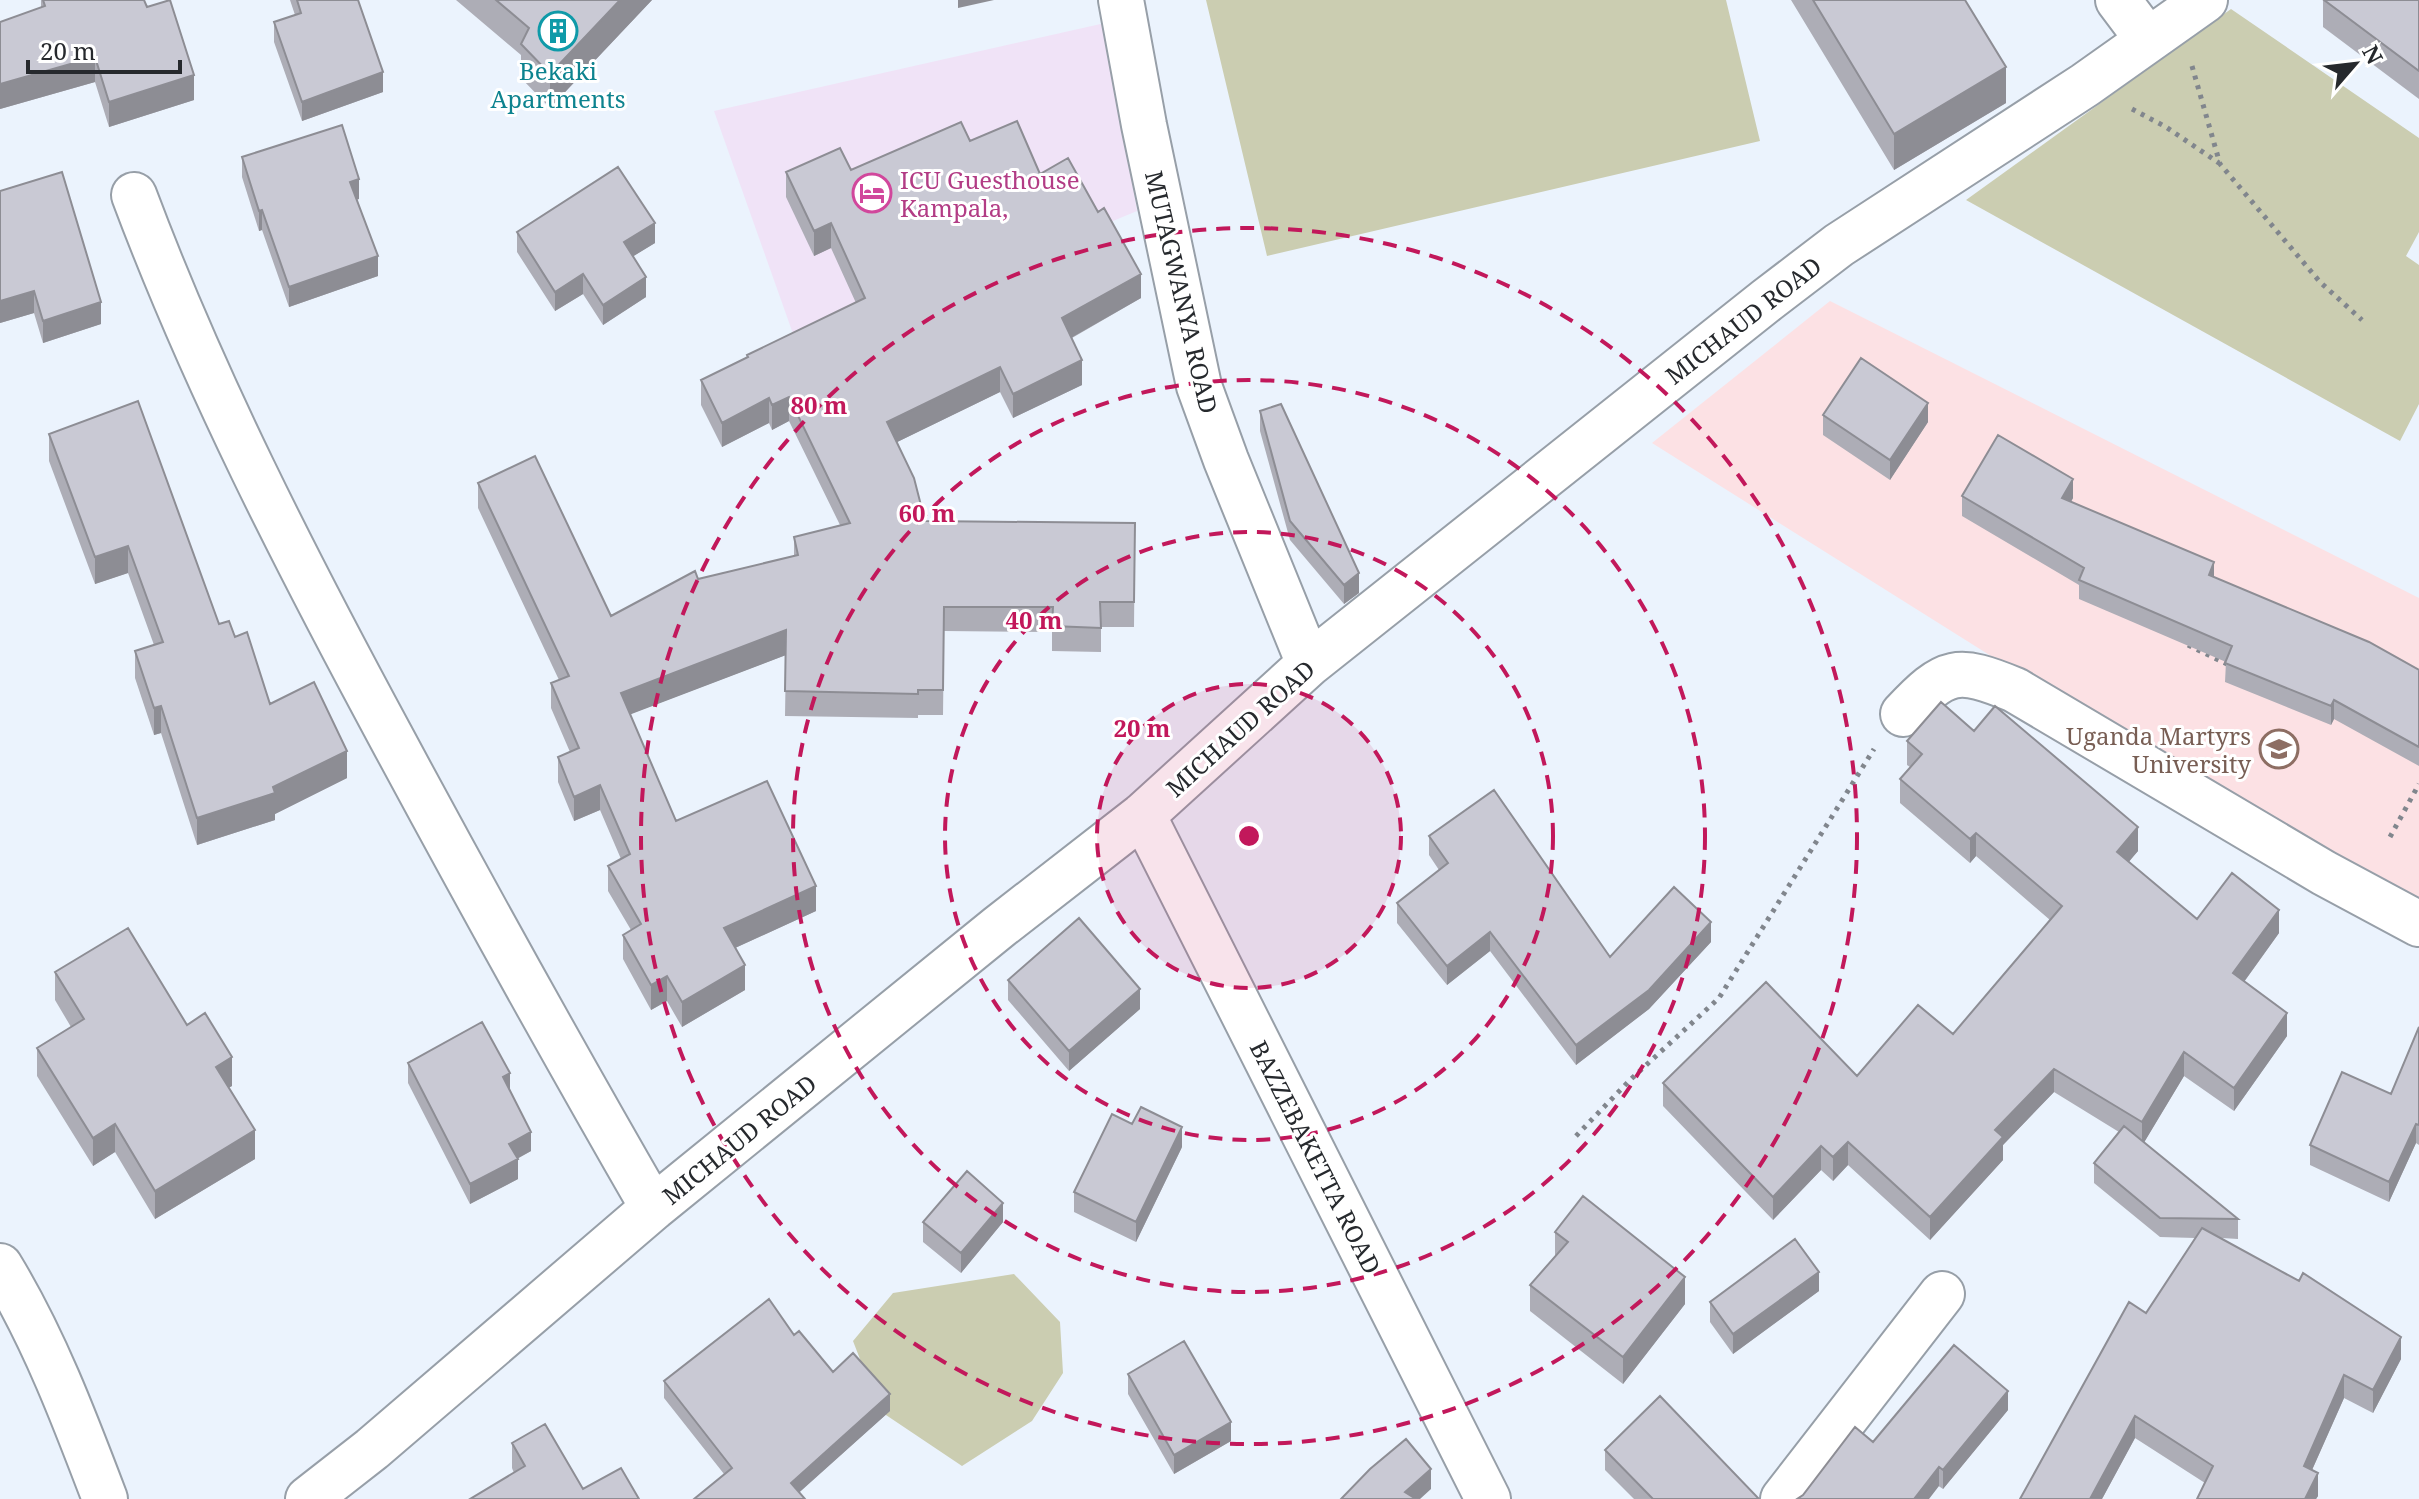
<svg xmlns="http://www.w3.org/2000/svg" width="2419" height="1499" font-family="'Noto Serif',serif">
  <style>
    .commercial { fill: #f0e3f7 }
    .education { fill: #fce1e4 }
    .green { fill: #cbcdb1 }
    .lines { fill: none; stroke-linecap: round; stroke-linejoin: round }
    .minor-casing { stroke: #979fa8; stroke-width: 48 }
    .path { stroke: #81868d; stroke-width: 5; stroke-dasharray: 4 6; stroke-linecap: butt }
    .minor { stroke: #fff; stroke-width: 44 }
    .wall { fill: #adadb6 }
    .shaded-wall { fill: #8d8d94 }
    .building { fill: #c9c9d4; stroke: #8d8d94; stroke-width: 2 }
    .ring { fill: none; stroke: #c2185b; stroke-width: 4; stroke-dasharray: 14 10 }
    .labels { text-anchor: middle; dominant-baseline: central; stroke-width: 6; stroke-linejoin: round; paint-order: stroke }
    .culture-label { font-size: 24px; fill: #0d838f; stroke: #fff }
    .hotel-label { font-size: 24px; fill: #b23c85; stroke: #fff; text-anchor: start }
    .street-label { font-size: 24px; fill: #26292d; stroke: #fff }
    .education-label { font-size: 24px; fill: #785e54; stroke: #fff; text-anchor: end }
    .centre { fill: #c2185b; stroke: #fff; stroke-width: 4 }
    .ring-label { font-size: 24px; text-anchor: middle; font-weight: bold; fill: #c2185b; stroke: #fff; stroke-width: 6; stroke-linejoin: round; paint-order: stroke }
  </style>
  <rect width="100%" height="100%" fill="#ebf3fd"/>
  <!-- commercial -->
  <path class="commercial" d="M1105 23 1137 211 1019 260 797 345 714 111Z"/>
  <!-- education -->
  <path class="education" d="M1830 301 2419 598V918L2381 901 1652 443Z"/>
  <!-- green -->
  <path class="green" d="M1206 0H1726L1760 141 1267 256Z
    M2231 9 2419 138V232L2406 256 2419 265V404L2400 441 1966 200Z
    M1014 1274 1060 1322 1063 1373 1032 1421 962 1466 880 1411 853 1341 893 1293Z"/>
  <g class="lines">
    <!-- minor casing -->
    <g class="minor-casing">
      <path id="minor" d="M1121 0 1144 125 1199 386 1226 460 1309 664
        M2118 0 2148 40
        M134 195C204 382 296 561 391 737 476 895 563 1052 653 1208
        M1903 714C1946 668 1957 666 2015 690L2324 873 2419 924
        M1143 815 1488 1499
        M0 1266C44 1338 75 1420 105 1499
        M308 1499 372 1449 653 1208 999 927 1143 815 1309 664 1767 300 1839 245 2085 85 2205 0
        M1783 1499 1942 1294"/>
    </g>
    <!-- path -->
    <path class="path" d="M2192 66 2220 164 2320 282 2362 320
      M2132 109 2166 127 2219 163
      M2188 645 2231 666
      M2390 837 2419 784
      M1576 1136 1630 1080 1719 998 1874 749"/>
    <!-- minor -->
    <use href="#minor" class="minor"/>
  </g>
  <!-- wall -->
  <path class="wall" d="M41 0H144L147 7 194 100 109 127 95 82 0 109V22L41 8Z
    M290 0H358L383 92 302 121 274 42V22L295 15Z
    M456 0H652L550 108 521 78V55Z
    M1791 0H1965L2006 103 1894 170Z
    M2323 0H2419V99L2323 27Z
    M970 141 1040 174 1141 298 1072 338 1082 385 1013 418 1000 392 897 442 925 521 1135 523 1134 627H1101V652L1052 651V632L944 631 943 715H918V718L785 716 786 655 630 714 676 821 816 911 735 948 745 990 682 1027 667 1001 651 1010 623 959V935L631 930 608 891V866L621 859 600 810 574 821 558 782V757L570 752 551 708V683L559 680 478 508V483L611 616 698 579 794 556V537L840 525 789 421 772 430 769 423 722 447 701 405V380L747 357V355L856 303 831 248 814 256 786 197V172L851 170Z
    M242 157 359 199H357L378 276 289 307 262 230 259 231 242 177Z
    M0 191 101 324 43 343 34 313 0 323Z
    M517 232 655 243 633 256 646 297 603 325 583 294 555 311 517 252Z
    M1260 411 1359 593 1344 604 1290 540 1260 431Z
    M1823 415 1928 422 1890 480 1823 435Z
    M49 434 219 624 235 637 270 704 347 778 275 814V820L197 845 161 733 154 735 135 678V651L154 645 128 573 95 584 49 461Z
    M1962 496 2073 498 2071 502 2214 577 2419 670V766L2334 719 2331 725 2225 682 2226 662 2079 599V585L1962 516Z
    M1974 731 2138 851 2128 862 2197 919 2279 933 2244 982 2287 1036 2234 1111 2184 1076 2144 1142 2238 1219V1239L2222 1238 2401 1359 2373 1413 2344 1398 2312 1470 2318 1496 2316 1499H2197L2205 1483 2135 1438 2102 1499 2146 1313 2195 1238 2160 1237 2094 1183V1163L2119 1132 2054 1092 2003 1145V1160L1930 1240 1848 1165 1833 1181 1821 1170 1773 1220 1663 1106V1083L1857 1076 1953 1034 2050 920 1976 856 1970 863 1900 803V779L1910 767 1907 765V741Z
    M1429 836 1610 957 1711 942 1649 1009 1576 1065 1490 951 1447 985 1397 923V903L1439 870 1429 855Z
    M55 972 187 1025 232 1086 229 1087 255 1159 155 1219 115 1152 93 1166 37 1076V1048L71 1027 55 1000Z
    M1008 980 1140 1009 1069 1071 1008 1000Z
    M2419 1027V1145L2416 1143 2389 1202 2310 1165V1145L2391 1094Z
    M408 1063 510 1091 531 1151 517 1159 518 1179 470 1204 408 1083Z
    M1182 1147 1136 1242 1074 1212V1192Z
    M923 1222H1003L961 1273 923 1242Z
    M1555 1232 1685 1304 1623 1384 1530 1311V1285L1555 1256Z
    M1819 1291 1733 1354 1710 1322V1302Z
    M794 1335 833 1372 890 1411 799 1492 724 1474 664 1398V1381Z
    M1128 1374 1231 1441 1174 1474 1128 1394Z
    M2008 1410 1943 1489 1873 1442Z
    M512 1443 583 1489 470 1499 514 1473 512 1468Z
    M1605 1450 1759 1499H1634L1605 1470Z"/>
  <!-- shaded-wall -->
  <path class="shaded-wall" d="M620 0H652L550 108V74Z
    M958 0H994L958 8Z
    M95 57V82L0 109V84Z
    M2006 67V103L1894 170V134Z
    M383 72V92L302 121V102Z
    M194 75V100L109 127V102Z
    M359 179V199L350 202V182Z
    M262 210V230L259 231V211Z
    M655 223V243L624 262V242Z
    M831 223V248L814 256V231Z
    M378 256V276L289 307V287Z
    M583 274V294L555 311V292Z
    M1141 274V298L1062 343V318Z
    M646 277V297L603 325V305Z
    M34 291V313L0 323V301Z
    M101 302V324L43 343V321Z
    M1082 360V385L1013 418V394Z
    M1000 367V392L887 447V422Z
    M789 397V421L772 430V405Z
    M769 398V423L722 447V423Z
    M1928 403V422L1890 480V460Z
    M2073 479V498L2062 517V498Z
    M128 546V573L95 584V557Z
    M2214 562V581L2209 575Z
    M1359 573V593L1344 604V585Z
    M786 630V655L621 718V693Z
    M2334 700V719L2331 725V706Z
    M161 706V733L154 735V708Z
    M347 751V778L275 814V820L197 845V818L273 787Z
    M600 785V810L574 821V797Z
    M2138 827V851L2117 876V852Z
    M1976 833V856L1970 863V839Z
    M816 886V911L724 953V928Z
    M2279 910V933L2233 997V973Z
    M1711 922V942L1649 1009 1576 1065V1045Z
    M1490 932V951L1447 985V966Z
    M745 965V990L682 1027V1002Z
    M667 976V1001L651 1010V985Z
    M1140 989V1009L1069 1071V1051Z
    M2287 1013V1036L2234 1111V1088Z
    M2184 1052V1076L2142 1146V1122Z
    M232 1057V1086L216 1095V1067Z
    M2054 1069V1092L2003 1145V1160L1930 1240V1217L1995 1130Z
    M510 1073V1093L503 1077Z
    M115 1124V1152L93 1166V1138Z
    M2416 1124V1143L2389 1202V1182Z
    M1182 1127V1147L1136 1242V1222Z
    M255 1130V1159L155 1219V1191Z
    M531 1132V1151L509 1163V1144Z
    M1848 1142V1165L1833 1181V1157Z
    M1821 1146V1170L1773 1220V1197Z
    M518 1159V1179L470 1204V1184Z
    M1003 1203V1222L961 1273V1253Z
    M1819 1272V1291L1733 1354V1334Z
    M1685 1277V1304L1623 1384V1357Z
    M2401 1337V1359L2373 1413V1390Z
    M2344 1375V1398L2304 1488V1466Z
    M2008 1391V1410L1943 1489V1470Z
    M890 1394V1411L792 1499 791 1483Z
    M2135 1416V1438L2102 1499H2090Z
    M1231 1422V1441L1174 1474V1455Z
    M1939 1467V1486L1929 1499H1914Z
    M1431 1469V1489L1420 1499H1405V1492Z
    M2318 1473V1496L2316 1499H2305Z"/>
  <!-- building -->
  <path class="building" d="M43 0H144L147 7 170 0 194 75 109 102 95 57 0 84V22L45 6Z
    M297 0H358L383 72 302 102 274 22 301 13Z
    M496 0H620L550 74 521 44 529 28Z
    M1813 0H1965L2006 67 1894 134Z
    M2324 0H2419V71Z
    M1017 121 1040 174 1068 158 1098 212 1104 208 1141 274 1062 318 1082 360 1013 394 1000 367 887 422 914 478 925 521 1135 523 1134 602H1100L1101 628 1052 626 1053 607H944L943 690H918V694L785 691 786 630 621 693 676 821 767 781 816 886 724 928 745 965 682 1002 667 976 651 985 623 935 641 924 608 866 630 854 600 785 574 797 558 757 579 748 551 683 569 676 478 483 535 456 611 616 695 571 698 579 798 555 794 537 850 523 789 397 772 405 769 398 722 423 701 380 748 357 747 355 865 298 831 223 814 231 786 172 840 148 851 170 961 122 970 141Z
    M342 125 359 179 350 182 378 256 289 287 262 210 259 211 242 157Z
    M618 167 655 223 624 242 646 277 603 305 583 274 555 292 517 232Z
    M62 172 101 302 43 321 34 291 0 301V191Z
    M1861 358 1928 403 1890 460 1823 415Z
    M138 401 219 624 229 621 235 637 247 632 270 704 314 682 347 751 273 787 275 793 197 818 161 706 154 708 135 651 163 642 128 546 95 557 49 434Z
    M1281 404 1359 573 1344 585 1290 521 1260 411Z
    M1998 435 2073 479 2062 498 2214 562 2209 575 2369 642 2419 670V747L2334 700 2331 706 2225 663 2232 646 2079 580 2084 568 1962 496Z
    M1941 702 1974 731 1995 706 2138 827 2117 852 2197 919 2232 873 2279 910 2233 973 2287 1013 2234 1088 2184 1052 2142 1122 2054 1069 1995 1130 2003 1137 1930 1217 1848 1142 1833 1157 1821 1146 1773 1197 1663 1083 1766 982 1857 1076 1918 1005 1953 1034 2062 906 1976 833 1970 839 1900 779 1922 754 1907 741Z
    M1494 790 1610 957 1674 887 1711 922 1649 990 1576 1045 1490 932 1447 966 1397 903 1448 863 1429 836Z
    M1079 918 1140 989 1069 1051 1008 980Z
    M128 928 187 1025 205 1013 232 1057 216 1067 255 1130 155 1191 115 1124 93 1138 37 1048 84 1019 55 972Z
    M482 1022 510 1073 503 1077 531 1132 509 1144 518 1159 470 1184 408 1063Z
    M2419 1027V1125L2416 1124 2389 1182 2310 1145 2342 1072 2391 1094Z
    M1141 1107 1182 1127 1136 1222 1074 1192 1112 1114 1132 1124Z
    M2124 1126 2238 1219 2160 1218 2094 1163Z
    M967 1171 1003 1203 961 1253 923 1222Z
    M1583 1196 1685 1277 1623 1357 1530 1285 1568 1242 1555 1232Z
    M2202 1228 2299 1281 2303 1273 2401 1337 2373 1390 2344 1375 2304 1466 2318 1473 2305 1499H2197L2213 1466 2135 1416 2090 1499H2020L2129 1302 2146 1313Z
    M1795 1239 1819 1272 1733 1334 1710 1302Z
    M769 1299 794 1335 799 1331 833 1372 853 1353 890 1394 791 1483 805 1499H694L732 1468 664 1381Z
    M1184 1341 1231 1422 1174 1455 1128 1374Z
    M1954 1345 2008 1391 1943 1470 1939 1467 1914 1499H1797L1803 1495 1855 1427 1873 1442Z
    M1660 1396 1759 1499H1653L1605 1450Z
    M545 1424 583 1489 621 1468 639 1499H470L525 1466 512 1443Z
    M1406 1439 1431 1469 1405 1492 1416 1499H1341L1370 1469Z"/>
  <!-- distance rings -->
  <circle cx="1249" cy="836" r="152" fill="#c2185b" fill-opacity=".12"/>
  <g class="ring">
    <circle cx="1249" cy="836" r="152"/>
    <circle cx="1249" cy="836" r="304"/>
    <circle cx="1249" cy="836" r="456"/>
    <circle cx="1249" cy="836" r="608"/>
  </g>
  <!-- icons -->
  <defs>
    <g id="building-ring" transform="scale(2)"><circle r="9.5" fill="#fff" stroke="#0f9aa8" stroke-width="1.5"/><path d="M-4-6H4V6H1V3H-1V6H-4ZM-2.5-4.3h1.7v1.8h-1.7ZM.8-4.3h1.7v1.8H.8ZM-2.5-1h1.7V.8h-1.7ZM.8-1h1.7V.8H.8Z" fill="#0f9aa8"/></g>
    <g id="hotel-ring" transform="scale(2)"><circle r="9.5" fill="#fff" stroke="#d1479c" stroke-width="1.5"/><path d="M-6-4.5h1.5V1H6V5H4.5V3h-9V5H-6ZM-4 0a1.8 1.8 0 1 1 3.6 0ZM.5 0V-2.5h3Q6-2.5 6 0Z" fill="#d1479c"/></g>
    <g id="university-ring" transform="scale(2)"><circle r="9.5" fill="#fff" stroke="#8d6e63" stroke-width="1.5"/><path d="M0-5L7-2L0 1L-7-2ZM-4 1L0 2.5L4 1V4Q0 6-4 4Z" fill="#8d6e63"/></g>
  </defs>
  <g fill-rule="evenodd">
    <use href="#building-ring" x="558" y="31"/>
    <use href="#hotel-ring" x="872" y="193"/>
    <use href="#university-ring" x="2279" y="749"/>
  </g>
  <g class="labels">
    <!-- culture labels -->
    <g class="culture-label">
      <text x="558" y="70">Bekaki<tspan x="558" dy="28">Apartments</tspan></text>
    </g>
    <!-- hotel labels -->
    <g class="hotel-label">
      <text x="900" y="179">ICU Guesthouse<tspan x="900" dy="28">Kampala,</tspan></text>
    </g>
    <!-- street labels -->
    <g class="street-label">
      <text transform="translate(1182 292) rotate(77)">MUTAGWANYA ROAD</text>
      <text transform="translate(1743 320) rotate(-38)">MICHAUD ROAD</text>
      <text transform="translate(1240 728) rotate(-42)">MICHAUD ROAD</text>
      <text transform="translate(739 1139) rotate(-39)">MICHAUD ROAD</text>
      <text transform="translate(1316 1157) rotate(63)">BAZZEBAKETTA ROAD</text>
    </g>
    <!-- education labels -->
    <g class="education-label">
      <text x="2251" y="735">Uganda Martyrs<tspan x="2251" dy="28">University</tspan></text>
    </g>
  </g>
  <circle cx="1249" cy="836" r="12" class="centre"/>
  <g class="ring-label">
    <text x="819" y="414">80 m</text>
    <text x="927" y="522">60 m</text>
    <text x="1034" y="629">40 m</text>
    <text x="1142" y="737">20 m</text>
  </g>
  <!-- north arrow -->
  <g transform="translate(2355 64) rotate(62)" stroke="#ffffff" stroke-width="6" paint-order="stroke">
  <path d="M0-6L14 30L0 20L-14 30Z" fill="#26292d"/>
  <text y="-12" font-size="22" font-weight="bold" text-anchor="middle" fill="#26292d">N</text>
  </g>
  <!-- scale -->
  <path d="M28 60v12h152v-12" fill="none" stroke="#26292d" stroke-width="4"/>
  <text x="40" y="60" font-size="24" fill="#26292d" stroke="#ffffff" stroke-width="6" paint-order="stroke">20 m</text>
</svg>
